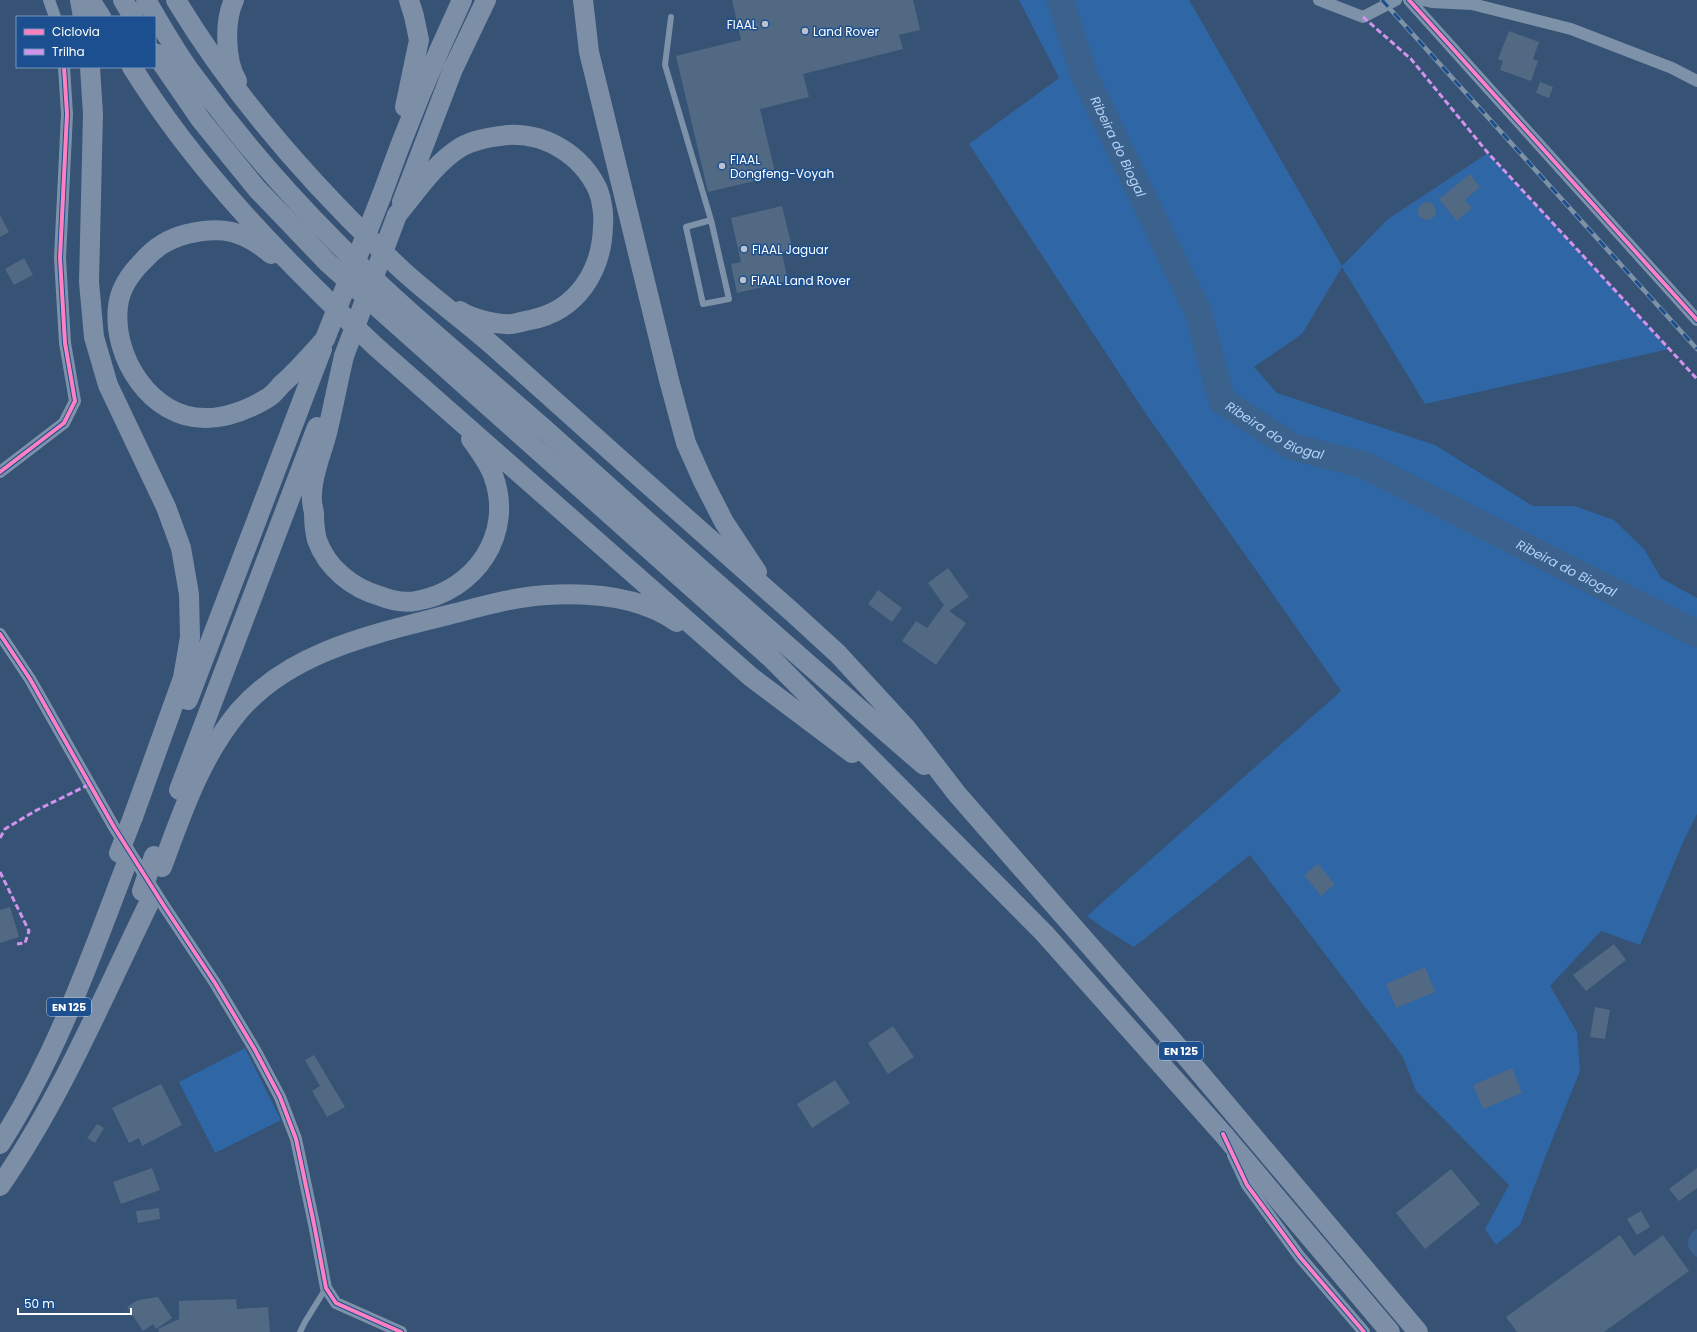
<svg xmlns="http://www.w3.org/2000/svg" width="1697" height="1332" font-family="Poppins,sans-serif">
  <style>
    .green { fill: #2f66a5 }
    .water { fill: #3b618d }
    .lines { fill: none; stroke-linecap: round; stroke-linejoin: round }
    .river { stroke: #3b618d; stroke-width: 27 }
    .building { fill: #526984 }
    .service { stroke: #7d92a8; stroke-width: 6 }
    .minor { stroke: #7d92a8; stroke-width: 12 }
    .primary { stroke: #7d8ea7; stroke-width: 20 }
    .rail-casing { stroke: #7e92a7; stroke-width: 4.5 }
    .rail { stroke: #1b4f8f; stroke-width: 3; stroke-dasharray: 9; stroke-linecap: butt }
    .primary-bridge { stroke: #7d8ea7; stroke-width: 20 }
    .quiet { stroke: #d193ec; stroke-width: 3; stroke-dasharray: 6 3; stroke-linecap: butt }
    .cycleway-casing { stroke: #1b4f8f; stroke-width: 6 }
    .cycleway { stroke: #ff80c0; stroke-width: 4 }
    .poi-dot { fill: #b9c2ce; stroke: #1b4f8f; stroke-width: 1.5 }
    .labels { text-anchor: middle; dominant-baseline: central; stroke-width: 3; stroke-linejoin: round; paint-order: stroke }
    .shield { fill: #1b4f8f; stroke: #bbcadd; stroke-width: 1 }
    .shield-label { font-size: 11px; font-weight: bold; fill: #fff }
    .poi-label { font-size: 12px; fill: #fff; stroke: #1b4f8f; text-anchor: start }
    .water-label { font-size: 13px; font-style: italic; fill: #b5d3f5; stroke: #1b4f8f }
  </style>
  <rect width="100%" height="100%" fill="#365274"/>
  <!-- green -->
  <path class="green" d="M1019 0H1189L1342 266 1388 219 1488 153 1669 349 1425 404 1342 267 1302 334 1254 367 1277 393 1435 445 1533 506H1575L1614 520 1644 549 1661 578 1697 598V814L1684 840 1640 945 1601 931 1550 986 1577 1032 1580 1071 1546 1155 1520 1225 1496 1245 1485 1229 1509 1185 1416 1091 1403 1057 1250 855 1134 947 1103 928 1087 916 1341 691 1146 414 969 144 1059 78Z
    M245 1048 281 1120 215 1153 179 1082Z"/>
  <!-- water -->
  <path class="water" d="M1697 1229V1257C1685 1250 1685 1236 1697 1229Z"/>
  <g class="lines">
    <!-- river -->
    <path class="river" id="s1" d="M1060 0 1085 77 1198 312 1222 401 1293 447 1364 465 1697 634"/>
  </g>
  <!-- building -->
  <path class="building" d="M732 0H913L920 30 899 35 903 49 803 74 809 97 760 109 776 176 708 192 676 56 741 40Z
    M1509 31 1539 42 1533 59 1538 61 1531 81 1500 70 1503 61 1498 59Z
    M1540 82 1553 87 1549 98 1536 93Z
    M1470 174 1480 187 1465 200 1472 208 1457 221 1439 199Z
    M1418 211a9 9 0 1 1 18 0a9 9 0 1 1-18 0Z
    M782 206 793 251 782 253 788 281 737 293 731 264 741 262 731 218Z
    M0 215 9 232 0 237Z
    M24 258 33 275 14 285 5 269Z
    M948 568 969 597 949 611 966 623 936 665 902 641 916 621 927 628 944 605 928 583Z
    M878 590 902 608 892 622 868 604Z
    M1318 864 1335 884 1321 896 1304 875Z
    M10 907 19 937 0 943V910Z
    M1614 944 1626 960 1586 991 1573 975Z
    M1425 967 1435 992 1396 1008 1386 984Z
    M1595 1007 1610 1010 1605 1039 1590 1037Z
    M893 1026 914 1057 888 1074 868 1043Z
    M314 1055 345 1107 327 1117 312 1091 320 1086 305 1060Z
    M1512 1068 1522 1093 1483 1109 1473 1085Z
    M835 1080 850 1103 812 1128 797 1104Z
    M161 1084 182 1125 142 1146 139 1138 129 1143 112 1108Z
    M97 1124 104 1128 95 1143 87 1138Z
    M152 1168 160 1190 121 1204 113 1182Z
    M1697 1168V1188L1679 1201 1669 1189Z
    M1451 1169 1480 1204 1425 1249 1396 1213Z
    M159 1208 160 1219 138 1223 136 1211Z
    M1641 1211 1650 1227 1637 1235 1627 1219Z
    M1620 1235 1634 1256 1663 1235 1689 1271 1604 1332H1517L1506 1317Z
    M158 1297 172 1318 156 1329 153 1324 143 1331 127 1307 138 1300Z
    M236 1299 237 1309 268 1307 270 1332H159L158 1329 179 1319V1301Z"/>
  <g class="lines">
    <!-- service -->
    <path class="service" d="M671 17 665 65 711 220 729 299 703 304 686 227 711 220
      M300 1332 305 1322 326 1288"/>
    <!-- minor -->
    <path class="minor" d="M49 0 55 17
      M1319 0 1363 17 1396 0
      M1409 0 1697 320
      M1423 0 1432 2 1472 4 1571 29 1672 68 1697 81
      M0 472 64 423 75 401 65 343 60 258 67 114 64 67
      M0 634 30 679 114 827 164 906 215 983 255 1050 280 1097 296 1139 314 1224 326 1288 336 1303 401 1332
      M1233 1155 1247 1185 1300 1257 1364 1332"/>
    <!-- primary -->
    <path class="primary" d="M80 0 83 17
      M90 0 101 17
      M123 0 133 17
      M146 0C161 25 175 51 193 75 236 134 284 190 336 242 403 310 478 370 549 433 673 545 798 656 924 765
      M176 0C237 101 317 191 403 271 434 299 469 324 500 352 597 439 693 525 791 611L838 654 907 729 957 794 1167 1034 1418 1332
      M234 0C224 21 225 61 237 81
      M583 0 589 52 669 380 686 443 703 481 724 522 757 572
      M155 53 201 120 257 189 328 263 771 658 1044 933 1223 1134 1390 1332
      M90 67 93 114 89 282 94 337 108 385 166 507 181 548 189 594 190 637 183 678 133 817
      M132 67C197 172 286 262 375 346L751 677 852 753
      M405 107 419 40 414 16 409 0
      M381 197C405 130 432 64 462 0
      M402 202 453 69 486 0
      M397 215C417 191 435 163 461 147 474 139 493 137 508 135 546 133 582 155 598 190 602 200 604 215 603 226 602 271 577 311 530 320 524 321 518 323 512 324 498 325 472 319 460 311
      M271 254C243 230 222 226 187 234 168 239 155 247 142 262 130 274 120 289 118 306 112 357 151 419 206 418 228 418 247 410 266 399 272 396 277 390 281 385 297 371 311 355 325 339
      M344 356C338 382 333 408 327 433 322 453 312 474 312 495 311 501 313 507 314 513 314 521 315 532 317 540 327 568 352 588 380 596 390 600 404 603 416 601 475 591 515 534 493 475 488 462 479 450 471 439
      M188 700 322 349
      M179 790 317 427
      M162 867C182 813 201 756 239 711 291 651 374 634 448 615 480 607 513 597 546 595 591 592 640 596 677 622
      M0 1144C55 1058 90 960 126 865
      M0 1186C61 1098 103 997 150 901"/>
    <!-- rail casing -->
    <g class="rail-casing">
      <path id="rail" d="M1382 0 1697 349"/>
    </g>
    <!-- rail -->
    <use href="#rail" class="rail"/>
    <!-- primary-bridge -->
    <path class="primary-bridge" d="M325 339 381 197
      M344 356 397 215
      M119 853 133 817
      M142 891 154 856"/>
    <!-- quiet -->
    <path class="quiet" d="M1363 17 1411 59 1488 153 1697 379
      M0 838 5 829 35 811 90 784
      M0 872 29 931 25 943 17 944"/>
    <!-- cycleway casing -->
    <g class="cycleway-casing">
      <path id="cycleway" d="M1409 0 1697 320
        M0 472 64 423 75 401 65 343 60 258 67 114 64 67
        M0 634 30 679 114 827 164 906 215 983 255 1050 280 1097 296 1139 314 1224 326 1288 336 1303 401 1332
        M1223 1134 1247 1185 1300 1257 1364 1332"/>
    </g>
    <!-- cycleway -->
    <use href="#cycleway" class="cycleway"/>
  </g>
  <!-- markers -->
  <g class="poi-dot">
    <circle cx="765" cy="24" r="4"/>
    <circle cx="805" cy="31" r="4"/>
    <circle cx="722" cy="166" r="4"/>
    <circle cx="744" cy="249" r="4"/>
    <circle cx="743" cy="280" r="4"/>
  </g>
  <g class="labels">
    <!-- shield labels -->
    <g class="shield">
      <rect x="47" y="998" width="44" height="18" rx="3"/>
      <rect x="1159" y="1042" width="44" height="18" rx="3"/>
    </g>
    <g class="shield-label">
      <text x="69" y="1007">EN 125</text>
      <text x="1181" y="1051">EN 125</text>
    </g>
    <!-- poi labels -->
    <g class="poi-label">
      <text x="757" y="24" text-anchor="end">FIAAL</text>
      <text x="813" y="31">Land Rover</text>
      <text x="730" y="159">FIAAL<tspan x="730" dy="14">Dongfeng-Voyah</tspan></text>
      <text x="752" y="249">FIAAL Jaguar</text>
      <text x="751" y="280">FIAAL Land Rover</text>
    </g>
    <!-- water labels -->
    <g class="water-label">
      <text stroke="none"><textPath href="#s1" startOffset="158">Ribeira do Biogal</textPath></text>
      <text stroke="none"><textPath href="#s1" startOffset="495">Ribeira do Biogal</textPath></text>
      <text stroke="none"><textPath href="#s1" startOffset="819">Ribeira do Biogal</textPath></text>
    </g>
  </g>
  <!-- legend -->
  <rect x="16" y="16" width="140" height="52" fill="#1b4f8f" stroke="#7695bc"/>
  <rect x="24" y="29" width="20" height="6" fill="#ff80c0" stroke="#7695bc"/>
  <text x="52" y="36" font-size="12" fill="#ffffff">Ciclovia</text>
  <rect x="24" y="49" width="20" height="6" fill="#d193ec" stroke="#7695bc"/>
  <text x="52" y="56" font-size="12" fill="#ffffff">Trilha</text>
  <!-- scale -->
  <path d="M18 1308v6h113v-6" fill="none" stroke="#ffffff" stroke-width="2"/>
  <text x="24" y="1308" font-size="12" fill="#ffffff" stroke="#1b4f8f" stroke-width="3" paint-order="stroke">50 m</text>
</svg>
